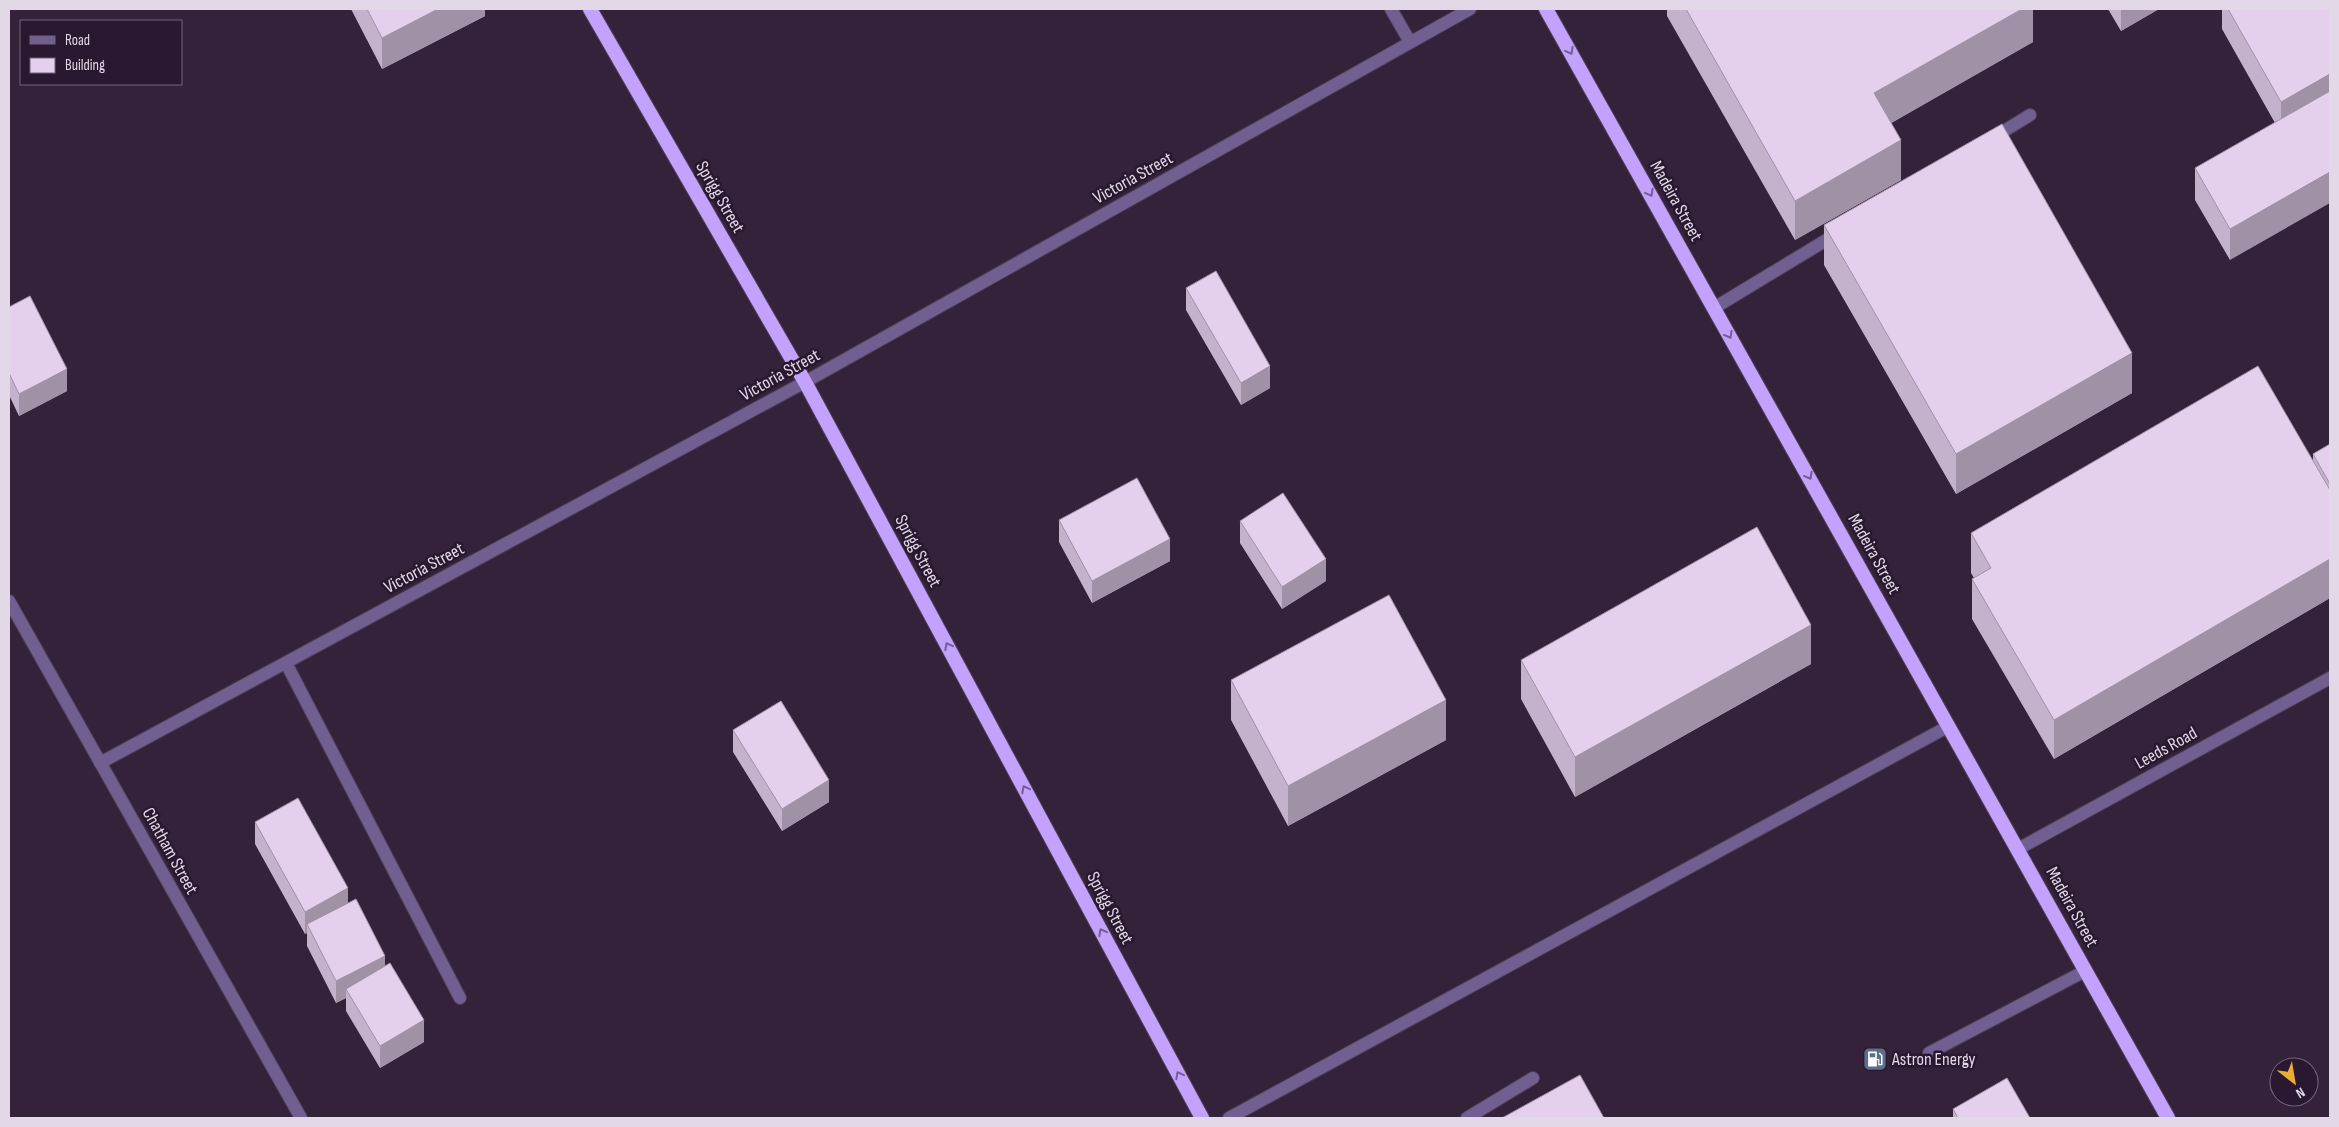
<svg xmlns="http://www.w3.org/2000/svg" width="2339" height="1127" font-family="'Sofia Sans Condensed',sans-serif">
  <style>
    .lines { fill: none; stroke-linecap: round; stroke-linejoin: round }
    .service-casing { stroke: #4f3f55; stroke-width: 14 }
    .minor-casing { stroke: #4f3f55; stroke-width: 14 }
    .trunk-casing { stroke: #4f3f55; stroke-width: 16 }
    .service { stroke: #715f91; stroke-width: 12 }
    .minor { stroke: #715f91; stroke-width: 12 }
    .trunk { stroke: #c2a2fc; stroke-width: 14 }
    .wall { fill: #c4b2cc }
    .shaded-wall { fill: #a091a6 }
    .building { fill: #e4cfed; stroke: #a091a6 }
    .oneway { stroke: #765d96 }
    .labels { text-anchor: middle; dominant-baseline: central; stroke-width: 5; stroke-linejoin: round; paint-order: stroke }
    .street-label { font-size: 18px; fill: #e3d8e7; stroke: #29182f }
    .poi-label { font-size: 18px; fill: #e3d8e7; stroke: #29182f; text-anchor: start }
  </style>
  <rect width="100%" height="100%" fill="#332239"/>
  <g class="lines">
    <!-- service casing -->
    <g class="service-casing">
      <path id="service" d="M1391 9 1410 42
        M1991 139 2030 115
        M1714 308 1838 233
        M286 663 460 998
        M1929 1053 2085 971
        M1467 1118 1533 1078"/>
    </g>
    <!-- minor casing -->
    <g class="minor-casing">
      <path id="minor" d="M9 601 301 1118
        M100 763 805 382 1470 9
        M2018 849 2330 678
        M1229 1118 1949 726"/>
    </g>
    <!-- trunk casing -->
    <g class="trunk-casing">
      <path id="trunk" d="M590 9 805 382 1202 1118
        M1546 9 2168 1118"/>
    </g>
    <!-- service -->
    <use href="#service" class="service"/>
    <!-- minor -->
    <use href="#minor" class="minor"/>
    <!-- trunk -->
    <use href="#trunk" class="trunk"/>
  </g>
  <!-- wall -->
  <path class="wall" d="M351 9H485V16L382 69Z
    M1667 9H2033V42L1891 123 1901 180 1795 240 1667 16Z
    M2108 9H2159L2121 31Z
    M2222 9H2330L2230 260 2195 200V168L2275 123 2222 29Z
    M1824 225 2132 393 1956 494 1824 265Z
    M1186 288 1270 388 1241 405 1186 310Z
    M9 307 67 391 19 416 9 395Z
    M2330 444V598L2054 759 1972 619V579L1974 578 1971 573V533L2313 460V454Z
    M1059 520 1170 561 1092 603 1059 542Z
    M1240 521 1326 581 1282 609 1240 543Z
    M1521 660 1811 664 1575 797 1521 699Z
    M1231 680 1446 740 1288 826 1231 720Z
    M733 730 829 802 782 831 733 752Z
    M255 822 348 904 385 966 424 1042 380 1068 346 1011V998L336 1003 307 946V933L305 934 255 844Z
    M1953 1109 2030 1118H1953Z"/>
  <!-- shaded-wall -->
  <path class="shaded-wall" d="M438 9H485V16L382 69V38Z
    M2022 9H2033V42L1874 133V93Z
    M2121 9H2159L2121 31Z
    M2330 74V106L2281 133V102Z
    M1901 140V180L1795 240V201Z
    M2330 172V203L2230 260V229Z
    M2132 353V393L1956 494V454Z
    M1270 366V388L1241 405V383Z
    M67 369V391L19 416V394Z
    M1170 539V561L1092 603V581Z
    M1326 559V581L1282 609V587Z
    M2330 559V598L2054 759V720Z
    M1811 625V664L1575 797V757Z
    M1446 700V740L1288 826V786Z
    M829 780V802L782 831V809Z
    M348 888V910L307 924V933L305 934V912Z
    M385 956V978L346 989V998L336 1003V981Z
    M424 1020V1042L380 1068V1046Z"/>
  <!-- building -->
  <path class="building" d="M367 9H438L382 38Z
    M1686 9H2022L1874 93 1901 140 1795 201Z
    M2228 9H2330V74L2281 102Z
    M2330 91V172L2230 229 2195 168Z
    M2002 124 2132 353 1956 454 1824 225Z
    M1216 271 1270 366 1241 383 1186 288Z
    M30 296 67 369 19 394 9 373V307Z
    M2258 366 2330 490V559L2054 720 1972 579 1991 568 1971 533Z
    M2330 444V484L2313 454Z
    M1137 478 1170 539 1092 581 1059 520Z
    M1283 493 1326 559 1282 587 1240 521Z
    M1757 527 1811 625 1575 757 1521 660Z
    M1389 595 1446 700 1288 786 1231 680Z
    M781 701 829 780 782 809 733 730Z
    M298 798 348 888 305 912 255 822Z
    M356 899 385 956 336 981 307 924Z
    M390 963 424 1020 380 1046 346 989Z
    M1580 1075 1604 1118H1502Z
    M2007 1078 2030 1118H1958L1953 1109Z"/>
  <!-- one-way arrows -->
  <defs><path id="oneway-chevron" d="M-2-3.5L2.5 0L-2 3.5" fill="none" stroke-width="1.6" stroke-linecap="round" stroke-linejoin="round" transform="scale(1.25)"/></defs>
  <g class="oneway">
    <use href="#oneway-chevron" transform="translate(1570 51) rotate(61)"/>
    <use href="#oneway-chevron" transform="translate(1650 193) rotate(61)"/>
    <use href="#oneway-chevron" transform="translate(1729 335) rotate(61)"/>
    <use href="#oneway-chevron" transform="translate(1809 476) rotate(61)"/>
    <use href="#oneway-chevron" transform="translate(948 646) rotate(-118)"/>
    <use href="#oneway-chevron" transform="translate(1025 789) rotate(-118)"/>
    <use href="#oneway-chevron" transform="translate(1102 932) rotate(-118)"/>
    <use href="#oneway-chevron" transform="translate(1179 1075) rotate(-118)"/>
  </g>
  <!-- icons -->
  <defs>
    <g id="fuel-square" transform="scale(1.25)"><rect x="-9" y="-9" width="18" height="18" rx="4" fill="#5c6f8a" stroke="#29182f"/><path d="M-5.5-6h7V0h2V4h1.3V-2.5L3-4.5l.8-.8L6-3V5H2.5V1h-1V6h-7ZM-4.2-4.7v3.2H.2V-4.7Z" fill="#fff"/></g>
  </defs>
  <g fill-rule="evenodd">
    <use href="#fuel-square" x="1875" y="1059"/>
  </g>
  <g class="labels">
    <!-- street labels -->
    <g class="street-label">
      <text transform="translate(1133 178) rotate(-29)">Victoria Street</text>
      <text transform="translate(720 197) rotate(60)">Sprigg Street</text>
      <text transform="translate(1676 201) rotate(61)">Madeira Street</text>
      <text transform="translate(780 375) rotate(-29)">Victoria Street</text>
      <text transform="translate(918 551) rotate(62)">Sprigg Street</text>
      <text transform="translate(1874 554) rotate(61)">Madeira Street</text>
      <text transform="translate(424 568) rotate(-28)">Victoria Street</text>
      <text transform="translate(2166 748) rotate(-29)">Leeds Road</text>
      <text transform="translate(170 851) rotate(61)">Chatham Street</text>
      <text transform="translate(2072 907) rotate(61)">Madeira Street</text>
      <text transform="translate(1110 908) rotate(62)">Sprigg Street</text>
    </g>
    <!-- poi labels -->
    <g class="poi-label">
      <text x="1892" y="1059">Astron Energy</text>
    </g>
  </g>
  <!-- border -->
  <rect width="2339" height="1127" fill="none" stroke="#e3d8e7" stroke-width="20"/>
  <!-- legend -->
  <rect x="20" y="20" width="162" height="65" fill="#29182f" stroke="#736579"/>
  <rect x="30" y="36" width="25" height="8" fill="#715f91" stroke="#736579"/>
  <text x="65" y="45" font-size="15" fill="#e3d8e7">Road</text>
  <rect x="30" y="58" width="25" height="15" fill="#e4cfed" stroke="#736579"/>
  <text x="65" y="70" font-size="15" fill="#e3d8e7">Building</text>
  <!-- north arrow -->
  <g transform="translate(2294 1082) rotate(149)"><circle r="24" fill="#29182f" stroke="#736579"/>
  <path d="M0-4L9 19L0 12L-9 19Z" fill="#e8ac37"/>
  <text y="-8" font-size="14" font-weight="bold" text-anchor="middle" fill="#e3d8e7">N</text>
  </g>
</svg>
